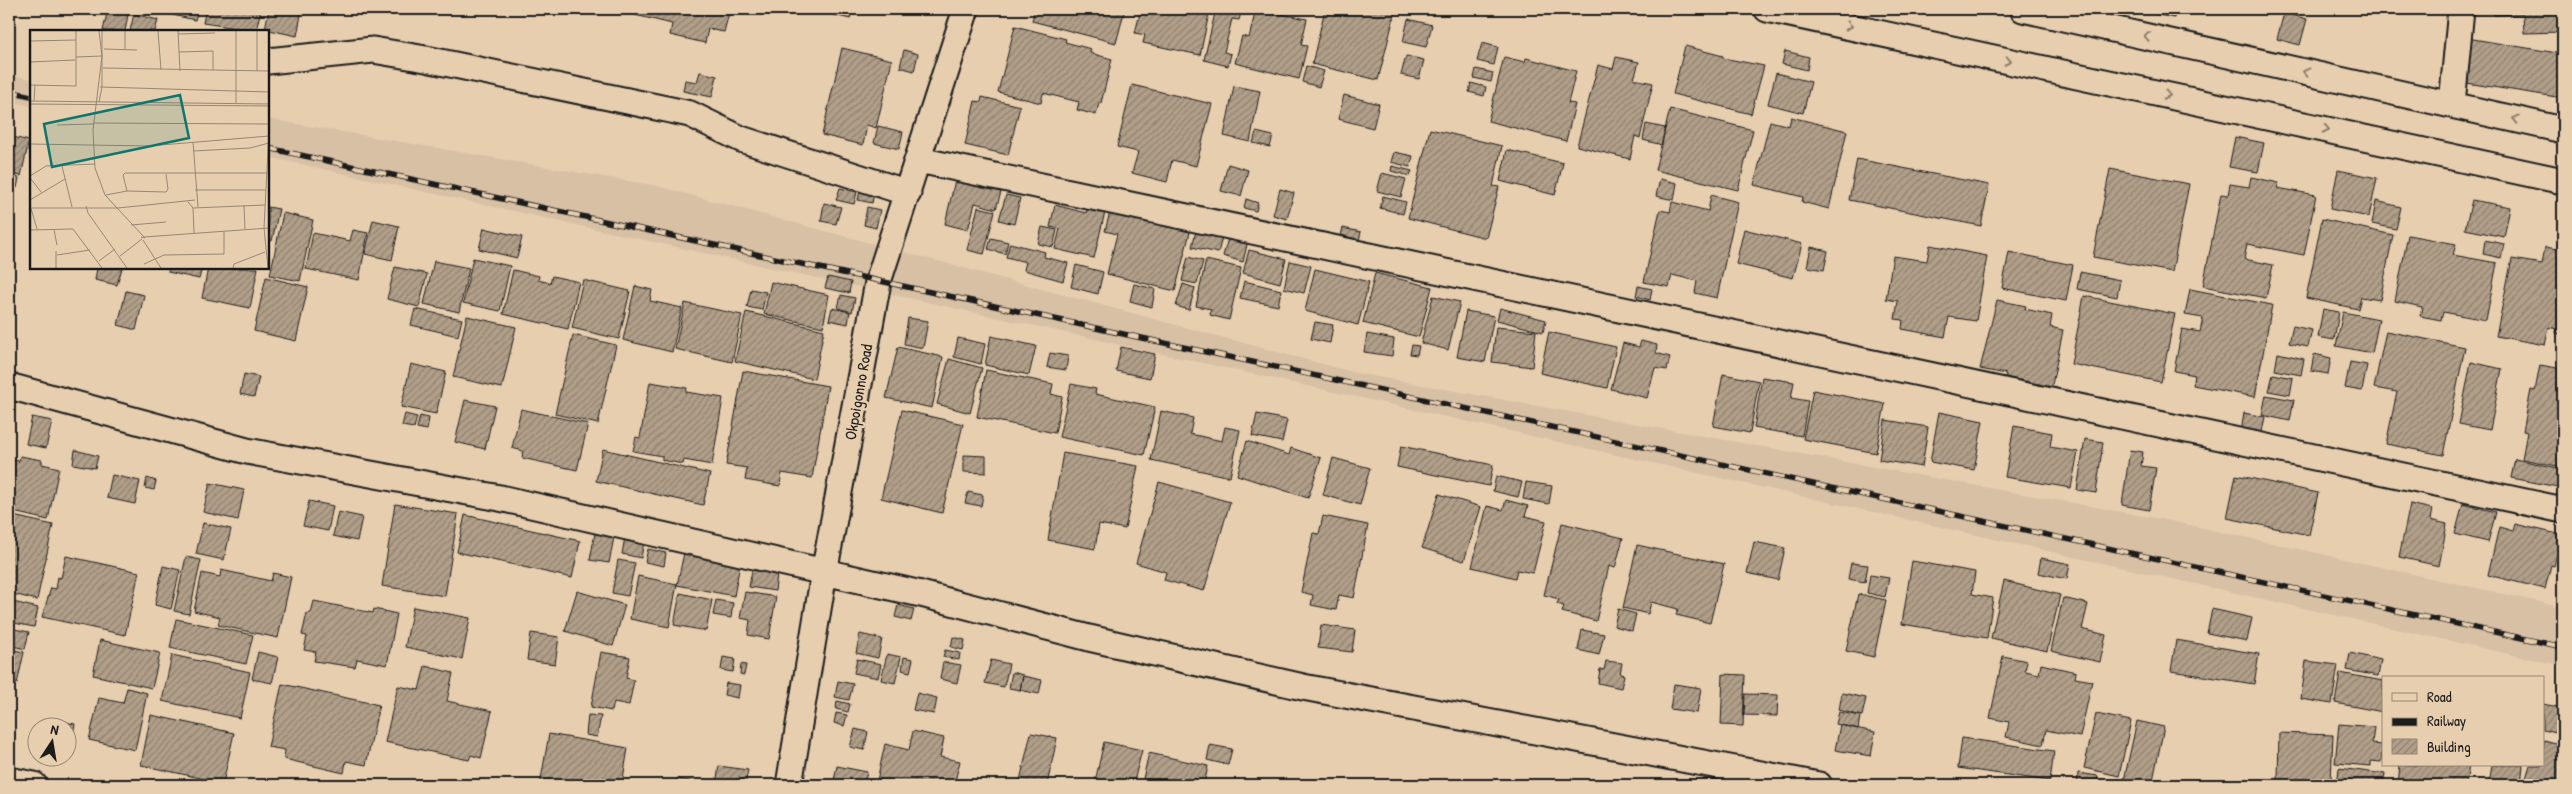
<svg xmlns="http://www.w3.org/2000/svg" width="2572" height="794" font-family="'Patrick Hand',sans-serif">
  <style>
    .built { fill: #d7c0a4 }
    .building { fill: url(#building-hatch); stroke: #1c1c1c }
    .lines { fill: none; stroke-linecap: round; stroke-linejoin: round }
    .minor-casing { stroke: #1c1c1c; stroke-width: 29 }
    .minor { stroke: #e7ceaf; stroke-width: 25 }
    .rail-casing { stroke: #1c1c1c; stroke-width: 5.5 }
    .rail { stroke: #e7ceaf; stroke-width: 4; stroke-dasharray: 11; stroke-linecap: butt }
    .oneway { stroke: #8c7e6d }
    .labels { text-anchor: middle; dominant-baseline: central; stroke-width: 5; stroke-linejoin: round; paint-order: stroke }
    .street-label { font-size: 16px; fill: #1c1c1c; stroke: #e7ceaf }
    .inset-road { fill: none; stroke: #968774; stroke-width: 1 }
    .view { fill: #0f766e; fill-opacity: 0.15; stroke: #0f766e; stroke-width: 2.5 }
    .inset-edge { fill: none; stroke: #1c1c1c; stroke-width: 2.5 }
  </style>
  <defs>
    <pattern id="building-hatch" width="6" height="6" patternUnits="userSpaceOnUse" patternTransform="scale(1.25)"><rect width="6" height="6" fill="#b19f89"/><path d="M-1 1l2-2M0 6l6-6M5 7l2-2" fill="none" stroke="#8f816f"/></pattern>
  </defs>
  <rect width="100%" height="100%" fill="#e7ceaf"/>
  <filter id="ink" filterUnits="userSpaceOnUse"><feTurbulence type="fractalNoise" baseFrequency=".02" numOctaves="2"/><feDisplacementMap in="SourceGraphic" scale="10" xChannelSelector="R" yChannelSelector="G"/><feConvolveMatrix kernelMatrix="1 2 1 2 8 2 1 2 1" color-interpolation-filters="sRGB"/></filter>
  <g filter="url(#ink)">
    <!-- built -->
    <path class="built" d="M9 75 31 79V106L9 101Z
      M268 119 657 186 1356 373 2166 520 2563 607V666L1330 391 268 157Z"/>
    <!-- building -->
    <path class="building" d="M108 9H129L125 31H103Z
      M146 9H198L195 20Z
      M206 9H261L256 31 203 23Z
      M269 9H302L297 36 265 29Z
      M634 9H730L724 32 708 29 705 43 670 35 672 24 631 14Z
      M823 9H853L850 19 822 12Z
      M1035 9H1125L1116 43 1032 21Z
      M1141 9H1210L1200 55 1143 43 1145 35 1135 33Z
      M1216 9H1242L1239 20 1232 19 1224 52 1231 54 1228 66 1204 60Z
      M1256 9 1307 19 1301 45 1307 46 1299 79 1235 63 1242 36 1249 38Z
      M1325 9H1377L1395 13 1378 80 1312 64Z
      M2149 9H2176L2174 18 2148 13Z
      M2494 9H2563V32L2524 33 2523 14 2494 15Z
      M2284 13 2307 19 2300 45 2277 39Z
      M134 14 158 20 155 31H130Z
      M1408 19 1432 25 1426 47 1403 42Z
      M1015 26 1066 39 1065 42 1091 49 1090 53 1112 59 1101 103H1099L1096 115 1077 110 1079 102 1043 93 1041 103 998 92Z
      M2467 38 2563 54V98L2460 82Z
      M1482 43 1498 47 1494 65 1477 61Z
      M1685 46 1723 56V58L1764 66 1751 114 1673 94Z
      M842 48 892 60 876 128 867 125 863 145 822 135Z
      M904 50 918 54 914 71 900 67Z
      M1785 51 1809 57 1807 70 1782 64Z
      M1406 56 1424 60 1419 79 1401 75Z
      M1504 57 1525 62 1526 58 1576 71 1568 103 1575 104 1566 141 1488 121Z
      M1616 57 1639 62 1634 79 1653 83 1640 138 1635 136 1630 159 1577 146 1598 65 1613 69Z
      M1306 66 1324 71 1319 87 1302 82Z
      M1476 69 1493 73 1491 82 1474 78Z
      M700 72 717 76 712 97 683 91 685 80 697 82Z
      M1776 73 1811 82 1803 113 1768 104Z
      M1471 83 1486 87 1484 96 1469 92Z
      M1132 85 1212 104 1196 166 1172 160 1167 182 1132 173 1138 152 1117 147Z
      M1234 86 1260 91 1250 142 1224 136Z
      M1344 95 1379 104 1373 128 1338 119Z
      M982 97 1020 106 1008 155 965 145 975 101 981 102Z
      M1670 109 1753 130 1738 190 1655 170Z
      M1791 117 1847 131 1829 209 1802 202 1803 197 1754 185 1770 121 1789 126Z
      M1646 124 1665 128 1662 145 1643 140Z
      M878 126 903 132 899 149 874 143Z
      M1430 129 1502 146 1493 186 1499 187 1486 238 1408 218Z
      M1256 132 1273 136 1270 147 1253 143Z
      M9 136 29 141 21 176 9 173Z
      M2235 137 2264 143 2258 172 2229 167Z
      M1507 150 1563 163 1555 195 1500 181Z
      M1394 152 1413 156 1410 167 1391 162Z
      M1857 159 1989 185 1981 226 1849 200Z
      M1228 164 1248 170 1241 196 1221 191Z
      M1392 166 1412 171 1410 176 1391 171Z
      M2110 169 2189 184 2172 272 2093 257Z
      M2338 170 2377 178 2369 217 2330 209Z
      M1382 173 1406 179 1401 197 1377 191Z
      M9 176 19 178 17 188 9 186Z
      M2251 177 2279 183 2277 188 2316 195 2304 255 2247 244 2244 259 2273 265 2266 298 2203 286 2221 194 2228 195 2230 184 2249 187Z
      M1660 179 1677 183 1674 200 1656 196Z
      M955 180 1001 192 996 209 975 203 968 230 945 224Z
      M861 186 875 189 872 203 858 200Z
      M840 188 857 192 854 204 836 200Z
      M1280 189 1294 193 1287 219 1273 215Z
      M1006 195 1020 198 1014 224 999 220Z
      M1711 195 1738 202 1717 298 1695 293 1697 281 1672 275 1669 287 1644 282 1660 210 1670 212 1672 202 1708 211Z
      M1383 196 1406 202 1403 214 1380 208Z
      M1246 199 1258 203 1256 211 1244 208Z
      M2472 200 2510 207 2504 237 2465 229Z
      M2376 201 2401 207 2396 229 2372 224Z
      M824 203 841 207 836 224 821 221Z
      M1055 205 1086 213 1088 207 1105 212 1094 258 1055 249 1060 229 1050 227Z
      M268 207 279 209 272 241 268 240Z
      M867 207 880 210 876 228 864 225Z
      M978 207 995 211 984 254 967 250Z
      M1111 208 1191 228 1175 291 1107 274 1117 234 1105 231Z
      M283 213 313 220 300 281 270 275Z
      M2322 219 2393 235 2380 300 2361 297 2358 309 2306 298Z
      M373 220 399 226 392 260 365 254Z
      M1042 227 1057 230 1053 247 1038 244Z
      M1197 227 1223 233 1218 253 1192 247Z
      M484 228 522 237 517 258 479 249Z
      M1343 228 1361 232 1359 240 1341 235Z
      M1744 229 1802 244 1793 278 1736 264Z
      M353 230 368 233 359 280 306 269 313 233 350 241Z
      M1229 235 1248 240 1243 262 1223 256Z
      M2408 235 2456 244 2453 255 2497 263 2486 320 2443 312 2441 320 2420 316 2422 307 2395 301Z
      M991 238 1008 242 1005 254 988 249Z
      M2485 240 2504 244 2501 258 2483 254Z
      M1010 243 1045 252 1044 257 1068 263 1063 281 1024 270 1026 262 1006 257Z
      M1930 245 1987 256 1976 321 1949 317 1945 337 1902 329 1903 320 1895 319 1898 301 1886 299 1893 256 1927 261Z
      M1811 247 1828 251 1824 270 1807 267Z
      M2545 247 2563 250V335L2556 333 2557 329 2549 327 2545 345 2496 336 2512 259 2542 264Z
      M1249 250 1286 259 1280 283 1243 273Z
      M2009 252 2073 265 2066 301 2002 288Z
      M1188 257 1203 261 1197 284 1182 281Z
      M473 258 510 266 500 311 463 303Z
      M1206 260 1241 268 1229 320 1210 315 1211 309 1196 306Z
      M434 261 469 268 459 312 424 304Z
      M1290 261 1311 266 1304 293 1284 288Z
      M1076 265 1103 272 1098 294 1071 287Z
      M395 267 427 274 419 307 387 299Z
      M97 268H122L117 285 95 280Z
      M169 268H202L199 279 168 272Z
      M208 268H258L250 308 202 298Z
      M1315 269 1369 282 1358 325 1305 311Z
      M513 270 539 276 538 280 550 283 552 276 579 282 568 329 503 314Z
      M2080 272 2120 280 2117 297 2077 289Z
      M1375 273 1432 287 1419 337 1363 323Z
      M266 277 308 287 296 341 254 331Z
      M828 277 851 282 849 293 825 288Z
      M583 280 630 291 619 339 572 328Z
      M1244 281 1281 290 1278 306 1240 298Z
      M771 282 829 295 823 327 764 314Z
      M1134 284 1155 289 1152 307 1130 301Z
      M1183 284 1195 288 1189 310 1176 306Z
      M635 286 652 290 650 301 682 308 672 352 623 340Z
      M1638 286 1652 289 1650 300 1636 296Z
      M751 289 766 292 762 310 747 307Z
      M2190 289 2272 305 2255 397 2193 385 2195 375 2174 371 2182 329 2200 332 2203 318 2185 315Z
      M126 291 144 295 136 330 118 325Z
      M841 295 855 298 852 312 838 308Z
      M1433 296 1460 302 1448 350 1421 343Z
      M2084 296 2175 314 2161 382 2071 364Z
      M1997 300 2026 306 2025 309 2052 315 2050 327 2063 330 2051 390 2005 381 2006 374 1980 369Z
      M685 303 742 315 732 362 675 349Z
      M832 308 850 312 848 324 829 320Z
      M1500 308 1546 320 1543 332 1497 320Z
      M415 309 462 319 458 336 411 325Z
      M2323 309 2339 312 2334 340 2318 337Z
      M1466 311 1494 316 1485 362 1457 357Z
      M746 312 824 330 814 379 735 361Z
      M2343 312 2379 319 2372 353 2336 346Z
      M467 316 516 327 502 388 453 377Z
      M908 318 928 321 923 348 904 344Z
      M1315 322 1333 325 1330 343 1311 339Z
      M2293 326 2312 330 2308 347 2289 343Z
      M1496 327 1536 331 1532 367 1492 362Z
      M2386 331 2465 347 2443 455 2386 444 2397 392 2374 388Z
      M1549 332 1616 347 1607 388 1540 373Z
      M1367 334 1394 339 1392 356 1364 352Z
      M573 335 616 345 598 424 555 414Z
      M991 336 1036 346 1029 375 985 365Z
      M958 338 985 344 981 364 954 357Z
      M1641 341 1657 345 1656 353 1670 357 1667 370 1655 368 1647 398 1611 389 1623 343 1639 347Z
      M1412 345 1419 346 1417 355 1410 354Z
      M898 347 943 357 932 408 886 398Z
      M1121 347 1155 354 1150 378 1116 371Z
      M1050 353 1068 356 1066 370 1047 367Z
      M2278 353 2304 359 2301 375 2275 370Z
      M2314 354 2331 358 2328 374 2311 371Z
      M949 359 982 368 970 413 937 404Z
      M2350 362 2367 365 2362 391 2345 388Z
      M2471 362 2502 369 2490 430 2459 424Z
      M411 364 446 372 436 414 401 407Z
      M2540 365 2563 369V467L2522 459 2527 432 2523 431 2531 390 2535 391Z
      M986 370 1053 384 1051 394 1062 397 1055 433 977 417Z
      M743 371 828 386 812 478 782 473 780 486 745 480 747 468 726 465Z
      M244 374 259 377 254 397 240 394Z
      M1723 374 1759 381 1750 433 1713 426Z
      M2273 374 2293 378 2290 395 2269 391Z
      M1762 377 1794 382 1791 398 1808 401 1802 436 1754 428Z
      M650 382 687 388 686 392 723 398 712 465 684 460 683 464 662 460V456L633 451 636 437 640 438Z
      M1071 384 1096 389 1095 394 1155 407 1144 455 1059 437Z
      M1813 390 1885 404 1876 453 1803 439Z
      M2266 395 2294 400 2290 421 2262 415Z
      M465 400 495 406 485 449 455 442Z
      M521 409 588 424 577 470 522 458 523 451 512 448Z
      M902 410 963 424 942 513 881 498Z
      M1161 411 1193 418 1190 434 1222 441 1225 427 1240 430 1230 477 1151 460Z
      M1939 412 1983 421 1974 470 1930 462Z
      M2244 413 2265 417 2261 436 2241 432Z
      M405 414 417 417 414 428 402 426Z
      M1257 414 1287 420 1282 442 1252 436Z
      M420 416 429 418 427 430 417 428Z
      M32 417 52 421 46 448 26 444Z
      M1885 420 1928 427 1922 467 1879 460Z
      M2014 426 2052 433 2050 447 2078 452 2071 488 2005 477Z
      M2085 439 2103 442 2096 493 2077 490Z
      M1247 441 1289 455 1291 448 1321 458 1308 498 1237 475Z
      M1401 446 1493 465 1489 486 1397 467Z
      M603 449 710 474 703 505 596 481Z
      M75 450 98 456 95 468 73 464Z
      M2130 450 2143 452 2141 466 2156 468 2149 510 2122 505Z
      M1063 453 1138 466 1125 529 1099 524 1095 549 1048 540Z
      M964 455 986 456V473L964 472Z
      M20 456 42 460V464L59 468 48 520 9 511V459L19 461Z
      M1333 458 1370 468 1360 505 1323 495Z
      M2515 459 2563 469V488L2511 478Z
      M112 475 140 481 135 504 107 498Z
      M2236 475 2318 493 2309 535 2227 518Z
      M1496 476 1522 482 1518 497 1493 491Z
      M147 478 156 481 154 490 145 488Z
      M1159 482 1230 502 1204 591 1164 580 1166 572 1136 563Z
      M1526 482 1552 486 1549 504 1523 499Z
      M210 483 244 490 238 520 203 512Z
      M968 492 983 495 981 506 965 503Z
      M1439 494 1481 507 1464 561 1422 548Z
      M1506 500 1528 506 1525 516 1546 521 1533 573 1517 570 1515 578 1472 567 1487 506 1503 510Z
      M309 501 333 506 328 531 303 526Z
      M395 504 458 514 445 596 382 586Z
      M2410 504 2432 509 2430 520 2447 524 2439 566 2399 557Z
      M2463 504 2496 512 2488 542 2455 534Z
      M338 512 362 517 357 541 333 536Z
      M9 515 53 525 37 600 9 593Z
      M465 515 580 541 572 578 457 552Z
      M1323 516 1368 525 1354 598 1339 595 1336 610 1311 605 1313 595 1301 592 1313 533 1319 534Z
      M203 523 231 529 224 560 196 554Z
      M1562 523 1623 538 1615 568 1609 566 1596 621 1562 612 1564 606 1557 604 1559 599 1544 595Z
      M2515 524 2562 535 2554 566 2551 565 2545 589 2488 575 2499 527 2513 531Z
      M595 533 614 537 609 563 590 560Z
      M625 537 644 541 641 558 622 554Z
      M1754 542 1785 548 1778 580 1747 573Z
      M1637 545 1724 564 1710 623 1676 615 1678 609 1651 602 1648 614 1623 608Z
      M648 549 666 553 664 566 645 562Z
      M684 553 740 564 734 596 677 585Z
      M66 556 139 572 125 635 42 617 51 588 56 589 58 577 61 578Z
      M186 557 201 560 189 614 174 611Z
      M2041 558 2070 564 2067 579 2038 573Z
      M618 560 635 563 628 596 612 593Z
      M1912 561 1975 572 1972 594 1993 598 1987 638 1902 624Z
      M1851 563 1868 565 1865 582 1848 579Z
      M163 566 180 570 171 609 155 605Z
      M221 570 271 581 273 573 291 577 278 638 218 625 220 617 194 611 202 573 220 577Z
      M752 570 777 574 775 591 749 587Z
      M1870 575 1889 578 1885 597 1867 593Z
      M638 576 677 584 669 627 630 619Z
      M2004 581 2060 595 2047 651 1991 638Z
      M577 591 625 605 613 646 565 631Z
      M745 592 776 597 769 639 748 635 750 620 740 618Z
      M680 593 712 600 706 631 674 625Z
      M1858 594 1886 600 1874 657 1846 651Z
      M2063 598 2088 604 2082 629 2106 635 2100 662 2051 651Z
      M716 600 733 603 731 618 713 615Z
      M9 601 38 608 34 627 9 622Z
      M314 601 373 613 374 609 397 614 387 665 357 659 355 667 314 661 316 652 304 650 307 636 302 635 307 613H311Z
      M898 605 914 609 911 621 895 617Z
      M413 607 470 618 462 659 405 647Z
      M1618 609 1636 614 1632 631 1614 626Z
      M2212 609 2252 618 2247 641 2207 633Z
      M176 619 253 635 246 664 170 648Z
      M1321 625 1355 630 1352 652 1318 648Z
      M9 628 29 632 25 649 9 645Z
      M1582 630 1604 634 1599 655 1578 650Z
      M531 633 559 637 555 664 527 660Z
      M860 634 882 639 878 658 856 653Z
      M953 637 965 640 963 650 951 647Z
      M100 640 160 653 152 688 93 675Z
      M2176 640 2259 654 2254 684 2171 671Z
      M9 649 24 652 17 684 9 682Z
      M945 650 960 653 959 660 943 657Z
      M258 652 278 657 272 683 252 679Z
      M601 652 630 657 626 678 634 680 629 705 614 702 612 711 591 707Z
      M2350 653 2381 660 2378 676 2347 670Z
      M887 654 901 657 895 683 881 680Z
      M172 655 250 672 240 718 162 701Z
      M2003 656 2027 661 2025 671 2039 674 2041 664 2076 672 2075 678 2092 681 2080 737 2046 730 2043 745 2006 737 2009 722 1990 718Z
      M723 657 735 659 733 672 721 670Z
      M904 657 913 659 910 672 902 670Z
      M857 659 881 664 878 678 854 673Z
      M991 660 1009 664 1004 687 985 683Z
      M1606 661 1622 663 1620 674 1624 675 1621 688 1598 683 1600 669 1604 670Z
      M2306 661 2338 665 2332 704 2301 699Z
      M943 662 961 665 957 683 940 679Z
      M741 664 746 665 744 675 740 674Z
      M425 666 453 673 447 701 492 711 481 758 471 755 469 760 385 742 398 686 419 690Z
      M1012 672 1023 675 1020 690 1009 688Z
      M2340 673 2383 681V712L2335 703Z
      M1723 674 1745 675 1743 726 1721 725Z
      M1023 676 1042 680 1039 694 1020 690Z
      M838 681 853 684 849 700 835 697Z
      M726 683 740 685 738 698 724 695Z
      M282 684 379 705 366 765 346 761 344 773 284 759 285 750 268 747Z
      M1674 684 1701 688 1697 713 1670 709Z
      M127 688 147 693 135 750 89 740 99 698 123 703Z
      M917 693 937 698 934 714 913 710Z
      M1842 693 1866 698 1862 716 1839 710Z
      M1745 694 1778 695 1777 716 1744 715Z
      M837 701 850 704 848 712 836 709Z
      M2543 704 2563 708V735L2543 730Z
      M1839 712 1860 716 1858 729 1836 724Z
      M836 713 847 715 844 726 834 723Z
      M2096 714 2131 721 2119 776 2084 768Z
      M151 715 234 733 223 783 141 765Z
      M588 715 601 716 597 737 586 735Z
      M54 720 75 724 72 739 68 738V726H53Z
      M2137 721 2164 727 2152 785H2123Z
      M2339 724 2374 727 2372 744 2383 745 2381 762 2371 761V766L2335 763Z
      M1840 725 1875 732 1871 756 1835 750Z
      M855 729 868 732 864 750 850 747Z
      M913 731 944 738 940 757 960 761 954 785H876L885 744 909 750Z
      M1031 733 1057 738 1047 785H1019Z
      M2279 733 2333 735 2331 781 2278 780Z
      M549 734 628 748 622 785H540Z
      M1962 738 2054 751 2050 781 1958 768Z
      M2543 740 2563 745V785H2524L2530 765H2543Z
      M1104 742 1142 750 1133 785H1111L1095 782Z
      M1210 745 1232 749 1228 765 1207 760Z
      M1149 753 1208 766 1204 785H1152L1142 783Z
      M2400 765H2469L2466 785H2398Z
      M2492 765H2523L2521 785H2489Z
      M719 766 748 770 745 785H716Z
      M837 766 867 772 864 785H833Z
      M2339 768 2385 774 2383 785H2337Z
      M2078 773 2098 776 2096 785H2077Z
      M677 779 714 785H677Z"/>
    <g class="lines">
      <!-- minor casing -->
      <g class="minor-casing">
        <path id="minor" d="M1767 9 2563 181
          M2023 9 2563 130
          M268 61 373 50 426 59 690 114 741 139 908 193
          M2452 104 2461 9
          M919 160 2563 510
          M9 386 247 451 500 498 921 594 1089 638 1303 687 1819 785
          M9 780 34 785
          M789 785 824 573 878 282 966 9"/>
      </g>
      <!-- minor -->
      <use href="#minor" class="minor"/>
      <!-- rail casing -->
      <g class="rail-casing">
        <path id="rail" d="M9 91 31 96
          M268 148 2563 647"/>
      </g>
      <!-- rail -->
      <use href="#rail" class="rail"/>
    </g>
    <!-- one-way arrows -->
    <defs><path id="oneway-chevron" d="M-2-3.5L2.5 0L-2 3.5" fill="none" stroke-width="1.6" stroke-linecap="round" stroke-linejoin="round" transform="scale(1.25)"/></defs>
    <g class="oneway">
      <use href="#oneway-chevron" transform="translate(1849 26) rotate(12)"/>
      <use href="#oneway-chevron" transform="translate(2147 36) rotate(-167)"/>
      <use href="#oneway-chevron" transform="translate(2008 61) rotate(12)"/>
      <use href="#oneway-chevron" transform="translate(2306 72) rotate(-167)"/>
      <use href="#oneway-chevron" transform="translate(2167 95) rotate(12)"/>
      <use href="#oneway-chevron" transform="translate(2516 119) rotate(-167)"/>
      <use href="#oneway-chevron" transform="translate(2326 129) rotate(12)"/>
    </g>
  </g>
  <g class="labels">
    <!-- street labels -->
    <g class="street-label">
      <text transform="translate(858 392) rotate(-80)">Okpoigonno Road</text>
    </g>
  </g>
  <!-- overview -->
  <g transform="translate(30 30)">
    <rect width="239" height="239" fill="#e7ceaf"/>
    <path class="inset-road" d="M69 1 72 26 63 100 65 138 75 165 115 208 111 207M128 1 131 40M148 1 150 41M148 4 185 3M0 11 46 10M74 19 107 20M95 20V1M149 22 183 21V40M46 27 72 26M0 32 45 30M73 38 239 41M227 41V1M0 55 46 56V1M70 57 239 62M0 71 239 74M4 71 5 55M69 72 72 57V1M206 73V1M0 74 239 76M64 93 239 94M27 95 64 94M163 112 168 177M0 114 119 116 239 106M163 121 220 118 239 113M32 136 42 177M136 144 138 159 136 162 97 161 93 145 95 143H237M0 146 16 136 65 134M1 149 11 162M165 160H236M76 165 97 161M0 170 35 149M158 172 163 178 164 203M0 175 7 199M214 175 215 199M56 176 58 183 97 238M2 178H88L165 170M163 178 235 175M101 195 136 192M0 200 43 199 72 238M24 200 27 215M114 207 239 198M113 210 131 238M27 225 60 220M90 226 112 209M69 231 85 219M114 234 134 225 194 224V201M26 238V221M203 238 204 234 235 222M238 238 234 198 239 100"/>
    <path class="view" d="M150 65 159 108 22 137 14 94Z"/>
    <rect width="239" height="239" class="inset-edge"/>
  </g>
  <!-- margin -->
  <rect width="2572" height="794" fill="none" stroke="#e7ceaf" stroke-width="30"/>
  <rect x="15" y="15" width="2542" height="764" fill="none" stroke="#1c1c1c" stroke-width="2" filter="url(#ink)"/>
  <!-- legend -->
  <rect x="2382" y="676" width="162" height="90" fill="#e7ceaf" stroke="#968774"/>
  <rect x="2392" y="693" width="25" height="8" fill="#e7ceaf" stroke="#968774"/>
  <text x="2427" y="702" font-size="15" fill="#1c1c1c">Road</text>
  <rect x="2392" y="718" width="25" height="8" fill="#1c1c1c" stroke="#968774"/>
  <text x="2427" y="726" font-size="15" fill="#1c1c1c">Railway</text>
  <rect x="2392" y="739" width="25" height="15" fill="url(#building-hatch)" stroke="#968774"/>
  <text x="2427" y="752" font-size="15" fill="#1c1c1c">Building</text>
  <!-- north arrow -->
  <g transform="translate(52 742) rotate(12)"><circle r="24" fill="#e7ceaf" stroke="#968774"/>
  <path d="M0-4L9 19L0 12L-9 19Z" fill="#1c1c1c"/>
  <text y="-8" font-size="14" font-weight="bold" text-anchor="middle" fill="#1c1c1c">N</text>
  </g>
</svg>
